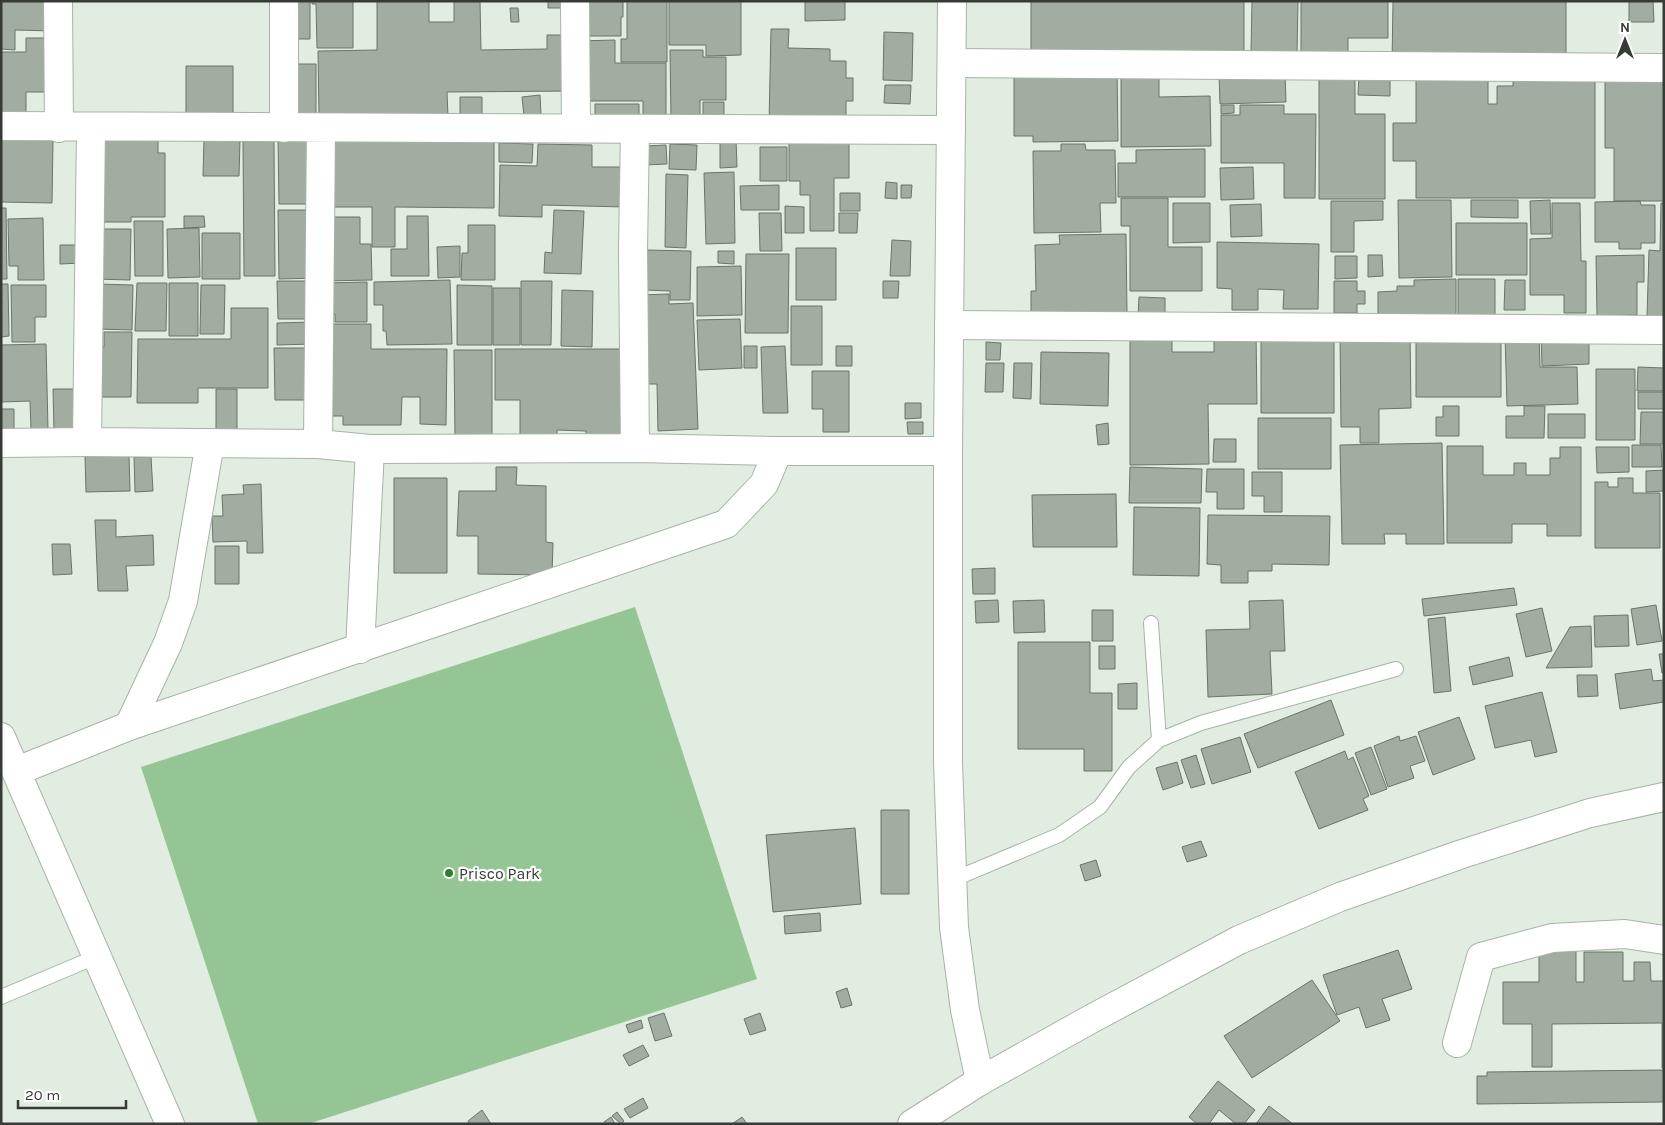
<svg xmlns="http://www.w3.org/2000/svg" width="1665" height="1125" font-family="Karla,sans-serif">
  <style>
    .green { fill: #96c595 }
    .building { fill: #a1ada1; stroke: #6a756a }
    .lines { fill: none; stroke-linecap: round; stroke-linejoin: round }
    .service-casing { stroke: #a7b3a7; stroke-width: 16 }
    .minor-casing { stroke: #a7b3a7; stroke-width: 30 }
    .tertiary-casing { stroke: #a7b3a7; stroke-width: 30 }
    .secondary-casing { stroke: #a7b3a7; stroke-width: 30 }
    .service { stroke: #fff; stroke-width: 14 }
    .minor { stroke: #fff; stroke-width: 28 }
    .tertiary { stroke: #fff; stroke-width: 28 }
    .secondary { stroke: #fff; stroke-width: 28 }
    .poi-dot { fill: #2a802e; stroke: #fff; stroke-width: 2 }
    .labels { text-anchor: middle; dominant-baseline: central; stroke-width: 4.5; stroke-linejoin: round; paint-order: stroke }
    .poi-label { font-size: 16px; fill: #373b36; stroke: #fff; text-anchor: start }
  </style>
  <rect width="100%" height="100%" fill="#e1ede0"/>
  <!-- green -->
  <path class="green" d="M635 607 757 979 308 1124H258L141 767Z"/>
  <!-- building -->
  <path class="building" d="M1 1H54V31L15 30V50L1 49Z
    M289 1H310V39H289Z
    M312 1H353V48H317L316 4H312Z
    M377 1H429V22H454V1H480L481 50 547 49V35H573V91L447 92 448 116H319L318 51 377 50Z
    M548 1H562V8H548Z
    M580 1H623V17H621V36H580Z
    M627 1H667V62H621V39H627Z
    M669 1H741V55L706 56V45H669Z
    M805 1H845V20L805 21Z
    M1031 1H1244V59H1031Z
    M1252 1H1298L1297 53 1251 52Z
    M1301 1H1388V38H1348V52H1301Z
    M1393 1H1566V65L1392 64Z
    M1629 1H1653L1654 22H1629Z
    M510 8H518L519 22H511Z
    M771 29H789L788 48 830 49V61H846V78H853V101H846V117L769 123Z
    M884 32 913 33 912 81 883 80Z
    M26 38H50L49 92H26V115H1V52H26Z
    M615 40V63H666V117L643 118V101H579L578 41Z
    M670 50H703V57H726V100H700V119H671Z
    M288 64H316V114L289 115Z
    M186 66H233V113L186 114Z
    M1117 67 1118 141 1033 142V136H1014V69Z
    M1285 72 1286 102 1220 104 1219 74Z
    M1359 72 1390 73V96L1358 95Z
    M1319 73H1355V114H1385V199H1319Z
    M1605 73H1664V201H1614V148H1605Z
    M1121 75H1159V97L1210 96 1211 146 1121 147Z
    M1416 75H1488V104H1497V86H1513V75H1595V198H1416V161H1393V123H1416Z
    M885 85H911L910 104 884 103Z
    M540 95 541 115 524 116 522 97Z
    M460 97H482V117L460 118Z
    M703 102H724V122H703Z
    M595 104H639V122H595Z
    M1221 105H1234V113L1221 114Z
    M1240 105H1284V114H1316L1315 198H1284V163H1221V115H1240Z
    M100 138H158V153H165V217H131V222H96Z
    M326 138H494V208L395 207V247H372V207H326Z
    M1 139H53L52 203 1 202Z
    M204 139 240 140 239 176H203Z
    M317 139 318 204H279L278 140Z
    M736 139 737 167 720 168V140Z
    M243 141H274L275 276H244Z
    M789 141 849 142V178H834V231H810V195H800V181H789Z
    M499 143 533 144 532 163 499 162Z
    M538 144 592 145V167H626L625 207 542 205V217L499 216 500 165 537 166Z
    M670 144 697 145 696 170 669 169Z
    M1061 144H1085L1086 150H1115L1116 203H1100L1101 232 1034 233 1033 151H1061Z
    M666 145 667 164 645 165 644 146Z
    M760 147H787V181H760Z
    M1205 149V197H1118V163H1136V150Z
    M1253 167 1254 199 1221 200 1220 168Z
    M734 172 735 243 706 244 704 173Z
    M666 174 688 175 686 248 665 247Z
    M886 182 897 183V199L885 198Z
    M779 185V210H741L740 186Z
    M901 185H912L911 198H901Z
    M840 193H860V211H840Z
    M1121 198H1168V247H1202V291H1130V226H1121Z
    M1398 200H1451L1452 277 1399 278Z
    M1471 200H1518V218L1471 217Z
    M1550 200 1551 234H1531L1530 201Z
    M1331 201H1383V220L1354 221V252H1331Z
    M1640 201 1641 205H1655V243H1641V249H1619V242H1595V202Z
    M1173 203H1210V242L1173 243Z
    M1552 203H1580L1581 261H1586V313H1564V295H1530V239L1552 238Z
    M1661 203H1664V317H1647L1649 250 1660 251Z
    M1261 204 1262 236 1231 237 1230 205Z
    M785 206 804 207V233H785Z
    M1 208H6L7 279H1Z
    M278 210H317L318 278 279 279Z
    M554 210 584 211 581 274 544 273 545 252 552 253Z
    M759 213H781L782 251H760Z
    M839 213H858L857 233H839Z
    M184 216H204L205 227 184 228Z
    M407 216H428L429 276H391V249H407Z
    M323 217H360V244H371L372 280 325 281Z
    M43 218 44 280H18V266H9L8 219Z
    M134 221H163V276H135Z
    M1456 223H1527V275H1456Z
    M468 225H495V280H461L462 253H468Z
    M199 228 200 277 168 278 167 229Z
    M95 229H131L130 280 94 279Z
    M202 233H240V279H202Z
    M1126 234 1127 314 1031 316V291H1036L1035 245 1060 244 1059 235Z
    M892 240 911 241 910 276H890Z
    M1217 242 1319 244 1318 309H1283L1284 290 1258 289V310H1232V289L1217 288Z
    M60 245H82V263L60 264Z
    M460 246V277L438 278 437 247Z
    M796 248H836V300H796Z
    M646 250 691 251 690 300H670V291L645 290Z
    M718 251H734V264L718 263Z
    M746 254H789L788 333H745Z
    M1368 255H1382L1383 276 1368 277Z
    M1644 255V282H1637V315L1597 316 1596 256Z
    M1335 256H1357V278L1335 279Z
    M741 266 742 315 697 316V267Z
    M1456 279V320L1378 316V292L1397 291V286H1414V280Z
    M1458 279H1495V321H1458Z
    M450 280 452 344 387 345 386 331H383V305H374V282Z
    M1505 280H1525V310H1504Z
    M277 281H317L318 319H278Z
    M521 281H552L551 345H521Z
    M883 281H899L898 298H883Z
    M1334 281H1357V291H1365V304H1357V313H1334Z
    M367 282V322H335V314H327L326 283Z
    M137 283H167L166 331H135Z
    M169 283H198V336H169Z
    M1 284H8L9 336 1 337Z
    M98 284 133 285 132 330 97 329Z
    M11 285H46V317H35V342H12Z
    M201 285H225L224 334H200Z
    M457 285 492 286V345H457Z
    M493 288H520V345H493Z
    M562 290 593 291 592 347 561 346Z
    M669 294V304L693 303 698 429 658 431 657 384H645L641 295Z
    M1139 297 1165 298V317H1138Z
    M791 306H822V365H791Z
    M231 308H268V388H198V403H137L138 339H231Z
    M740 319 742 368 699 370 697 320Z
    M313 322 314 344 277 345V323Z
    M324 324H371V349H447L446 425 420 424V397H402L401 425H343V416H323Z
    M1589 331V364L1542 366 1541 332Z
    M104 332H132L131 397H97L98 347H104Z
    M1416 332H1501V397H1416Z
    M1214 333H1256L1257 404H1208L1209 464 1130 465V334H1172V352H1214Z
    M1410 333 1411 408 1379 409V443H1360V427H1341L1340 334Z
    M1539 333 1540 367H1577L1578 404 1507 406 1505 334Z
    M1261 334 1334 335V413H1261Z
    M986 342 1001 343 1000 360H986Z
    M46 344 48 429H31L30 401 1 402V345Z
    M744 346H757V368H744Z
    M785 346 788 413H763L761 347Z
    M836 346H852V366H836Z
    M274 348H308L309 400H275Z
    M495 349H624V437H586V431L557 430V437H520V400H495Z
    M454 350H492V437H455Z
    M1041 352 1109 353 1108 406 1040 404Z
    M986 363H1004L1003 392H985Z
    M1014 363H1032L1031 399 1013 398Z
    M1638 367 1664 368V391H1637Z
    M1596 369H1635V440H1596Z
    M812 371H849V432H823V409H812Z
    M53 389H76L77 429 54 430Z
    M216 389H237V430H216Z
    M1638 392H1664V409H1638Z
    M905 403H921V418L905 419Z
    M1443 406H1459V436H1436V417H1443Z
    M1524 406H1545L1544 438H1506V416H1524Z
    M1 409H14V430H1Z
    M1641 412H1664V444H1640Z
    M1548 414H1585V438H1548Z
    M1258 418H1331V469H1258Z
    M907 422H923V434H908Z
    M1108 423 1109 444 1098 445 1096 425Z
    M1214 439H1236V462H1213Z
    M1442 443 1444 544H1406V534H1384L1385 544H1342L1340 445Z
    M1632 445H1661L1662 467H1632Z
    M1447 446H1483V475H1514V463H1526V475H1550V458H1560V447H1581V536H1547V524H1512V543H1447Z
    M1596 447H1629V472L1597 473Z
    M129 455 130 491 86 492 85 456Z
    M134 457H151L153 491 135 492Z
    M496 467H517L516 485 546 486V542L553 543 552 575 478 574V536H457L459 491H496Z
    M1130 467 1202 469 1201 503H1129Z
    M1207 469H1244V509H1217V492H1206Z
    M1664 470V491L1646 492V471Z
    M1252 472H1282V512H1264V496H1252Z
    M394 478H447V573H394Z
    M1618 478H1633V493H1660V548H1595V482H1608V487H1618Z
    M261 484 263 553H247V541L213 542 212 516H223L222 495 244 494 243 485Z
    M1116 494 1117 547H1033L1032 495Z
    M1134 507 1200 508 1199 576 1133 575Z
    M1208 515 1330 516 1329 565 1272 564V571H1248V583H1221V565L1207 564Z
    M95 520H116V537L153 535 154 565 126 566 128 591H98Z
    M52 544H70L72 574 53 575Z
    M215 546H239V584H215Z
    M995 568V594H973L972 569Z
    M1514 588 1517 605 1424 616 1422 599Z
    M998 600 999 622 976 623 975 601Z
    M1044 600 1045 632 1014 633 1013 601Z
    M1283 600 1285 651H1270L1272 694 1208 697 1206 630 1250 629 1249 601Z
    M1656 605 1662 641 1637 645 1631 609Z
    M1542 608 1552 651 1526 657 1516 614Z
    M1092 610H1113V641H1092Z
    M1628 615 1629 646 1595 647 1594 616Z
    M1445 617 1451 691 1434 693 1428 619Z
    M1591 626 1592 667 1546 668 1570 627Z
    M1018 642H1090V693H1112V771H1084V749H1018Z
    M1099 646H1115V669H1099Z
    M1659 654H1664V673H1662Z
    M1509 657 1513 676 1473 685 1469 667Z
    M1651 669 1653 681 1664 680V702L1620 709 1615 674Z
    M1577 675H1597L1598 696 1578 697Z
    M1137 683V709H1118V684Z
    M1542 692 1557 752 1535 757 1531 740 1495 748 1485 706Z
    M1331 700 1344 735 1258 768 1244 734Z
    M1459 717 1475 759 1433 775 1418 732Z
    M1399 736 1400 741 1416 736 1425 761 1410 766 1414 778 1388 787 1374 746Z
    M1240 737 1251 772 1212 784 1201 749Z
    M1371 747 1387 789 1371 795 1355 753Z
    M1345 751 1348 760 1353 757 1369 796 1363 799 1368 810 1319 829 1295 772Z
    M1196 755 1205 784 1191 788 1181 760Z
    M1177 762 1183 783 1163 790 1156 768Z
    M881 810H909V894H881Z
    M855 828 861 904 773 912 766 835Z
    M1201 841 1207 856 1187 862 1182 847Z
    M1096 860 1101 876 1085 881 1080 865Z
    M820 913 821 931 785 934 784 916Z
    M1539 947H1576V982H1584V952H1623V981H1634V962H1650L1651 981H1664V1068H1662V1023L1552 1024V1067H1532V1024H1503V982H1539Z
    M1398 950 1412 989 1382 999 1390 1020 1366 1028 1359 1007 1337 1015 1323 975Z
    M1312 980 1340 1021 1252 1078 1224 1036Z
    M847 988 852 1005 841 1008 836 992Z
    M664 1013 672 1036 655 1041 648 1018Z
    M760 1013 766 1030 750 1035 744 1019Z
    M641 1020 643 1028 629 1033 626 1025Z
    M643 1045 649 1056 629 1066 623 1055Z
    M1664 1070V1102L1477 1104V1076H1487V1072Z
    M1218 1081 1255 1110 1244 1124H1236L1219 1110 1209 1124H1197L1189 1117Z
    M643 1098 648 1108 630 1118 624 1109Z
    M1269 1106 1293 1124H1256Z
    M482 1110 491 1124H469L468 1121Z
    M617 1112 624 1121 621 1124 612 1116Z
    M611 1117 615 1124H605L604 1122Z
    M742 1117 747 1124H732Z"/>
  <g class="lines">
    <!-- service casing -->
    <g class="service-casing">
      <path id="service" d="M1151 623 1159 740
        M952 880 1059 835 1100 807 1129 767 1159 740 1201 723 1396 669
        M1 997 98 956"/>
    </g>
    <!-- minor casing -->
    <g class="minor-casing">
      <path id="minor" d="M58 1 59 128
        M284 1V128
        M575 1 576 128
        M952 63 1664 68
        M1 126 951 130
        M635 129 633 250 635 448
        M949 325 1664 330
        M87 442 91 127
        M1 443 87 442 318 444 370 449 635 448 778 451H948
        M318 444 321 128
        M360 649 370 449
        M129 726 168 643 183 601 210 443
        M1 737 170 1124
        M17 771 129 726 726 524 764 484 778 451
        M1457 1043 1481 957 1552 938 1625 934 1664 940"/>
    </g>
    <!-- tertiary casing -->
    <g class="tertiary-casing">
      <path id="tertiary" d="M952 1 948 451V762L954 927 965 1010 980 1081"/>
    </g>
    <!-- secondary casing -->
    <g class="secondary-casing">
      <path id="secondary" d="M912 1124 980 1081 1091 1019 1239 940 1340 897 1462 854 1590 813 1664 797"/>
    </g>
    <!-- service -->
    <use href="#service" class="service"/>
    <!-- minor -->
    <use href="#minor" class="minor"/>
    <!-- tertiary -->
    <use href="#tertiary" class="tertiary"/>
    <!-- secondary -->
    <use href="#secondary" class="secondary"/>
  </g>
  <!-- markers -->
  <circle class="poi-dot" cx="449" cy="873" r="5"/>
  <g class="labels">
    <!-- poi labels -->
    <g class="poi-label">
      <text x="459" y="873">Prisco Park</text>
    </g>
  </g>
  <!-- border -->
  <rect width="1665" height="1125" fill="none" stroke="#373b36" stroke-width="5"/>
  <!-- north arrow -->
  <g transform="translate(1625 40)" stroke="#ffffff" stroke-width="4" paint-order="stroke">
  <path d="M0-4L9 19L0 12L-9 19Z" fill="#373b36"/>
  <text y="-8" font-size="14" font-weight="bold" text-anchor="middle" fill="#373b36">N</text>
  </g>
  <!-- scale -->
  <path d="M18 1100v8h108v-8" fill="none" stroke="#373b36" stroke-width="2.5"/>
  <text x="25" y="1100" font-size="15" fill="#373b36" stroke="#ffffff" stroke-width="4" paint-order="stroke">20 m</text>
</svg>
